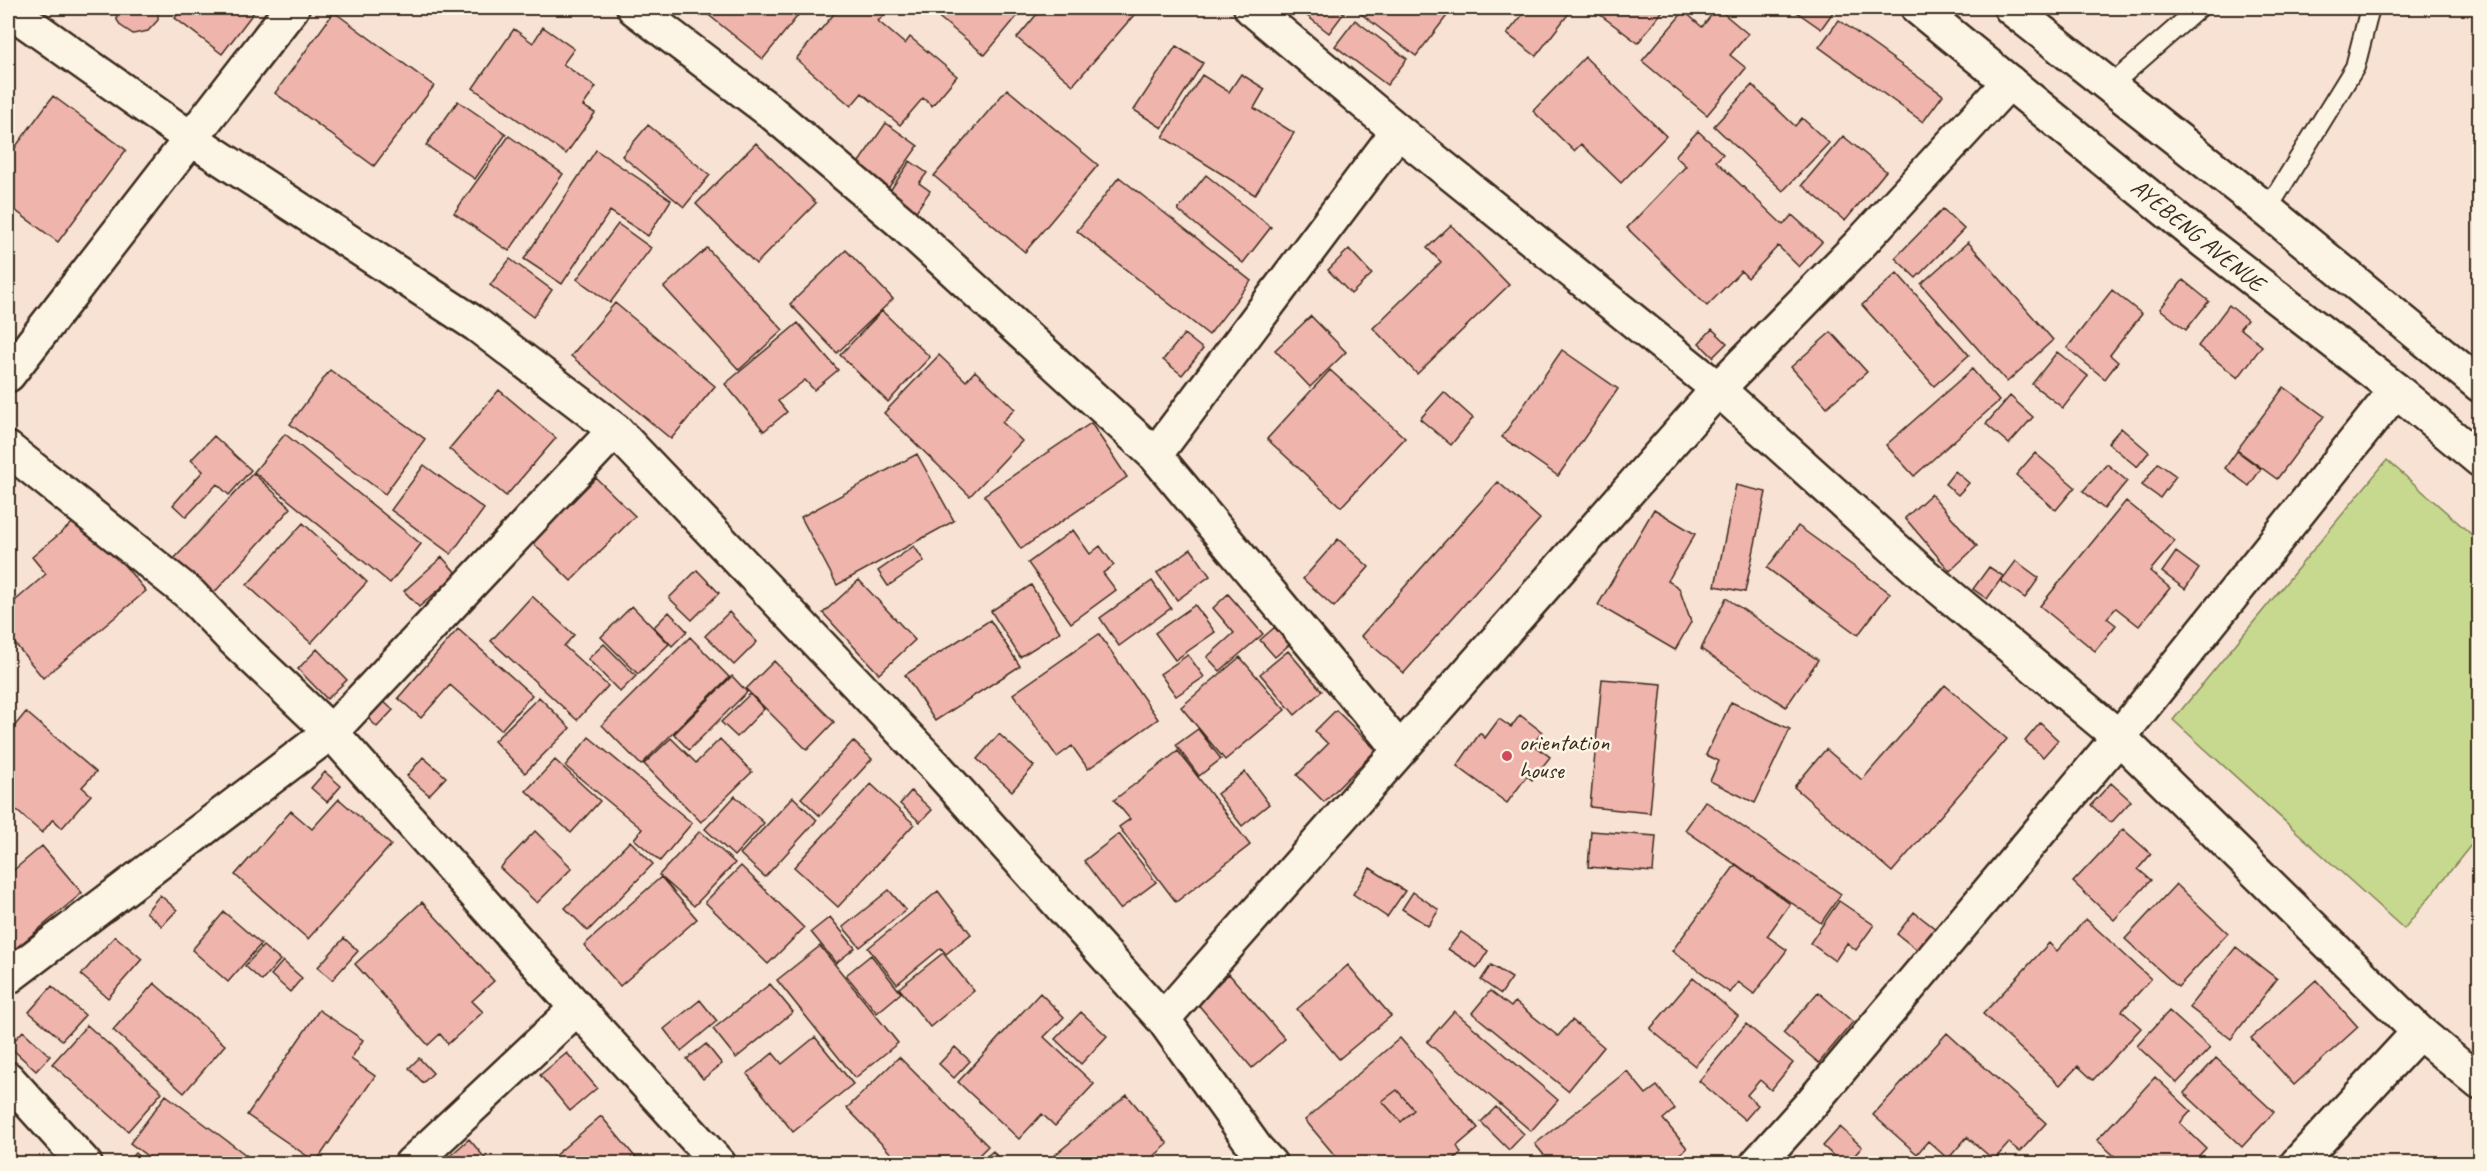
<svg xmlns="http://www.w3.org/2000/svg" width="2487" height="1171" font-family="Caveat,sans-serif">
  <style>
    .green { fill: #c6d98e; stroke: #808256; stroke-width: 1.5 }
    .building { fill: #efb4ac; stroke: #3b2a1e; stroke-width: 1.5; fill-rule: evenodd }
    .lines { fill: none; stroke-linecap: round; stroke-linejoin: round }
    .lane-casing { stroke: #3b2a1e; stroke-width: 22 }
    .street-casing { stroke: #3b2a1e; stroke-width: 38 }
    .secondary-casing { stroke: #3b2a1e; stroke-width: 38 }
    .lane { stroke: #fcf5e5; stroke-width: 18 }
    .street { stroke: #fcf5e5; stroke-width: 33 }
    .secondary { stroke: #fcf5e5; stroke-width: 33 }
    .poi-dot { fill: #d1495b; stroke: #fcf5e5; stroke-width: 2 }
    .labels { text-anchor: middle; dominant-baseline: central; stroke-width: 5; stroke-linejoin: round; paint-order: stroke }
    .street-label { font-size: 24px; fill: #3b2a1e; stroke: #fcf5e5 }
    .poi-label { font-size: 24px; fill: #3b2a1e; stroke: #fcf5e5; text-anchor: start }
  </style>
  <rect width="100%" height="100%" fill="#f8e2d4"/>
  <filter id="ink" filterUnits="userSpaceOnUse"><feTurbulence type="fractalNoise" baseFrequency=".0167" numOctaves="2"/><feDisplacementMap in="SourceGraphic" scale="12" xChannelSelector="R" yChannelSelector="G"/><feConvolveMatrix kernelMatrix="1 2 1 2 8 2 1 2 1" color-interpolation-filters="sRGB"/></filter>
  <g filter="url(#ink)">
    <!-- green -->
    <path class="green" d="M2387 460 2480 542 2479 835 2404 929 2173 720Z"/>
    <!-- building -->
    <path class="building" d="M116 8H158V20L148 31 133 34 121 26 117 20Z
      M182 8H257L222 54 175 18Z
      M700 8H804L763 59Z
      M839 8H875L884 15 878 21 905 44 910 37 957 76 932 106 923 98 900 125 862 93 851 106 796 59Z
      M932 8H1024L985 55 930 10Z
      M1042 8H1140L1073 85 1017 38Z
      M1297 8H1337L1344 13 1329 33Z
      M1358 8H1453L1416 56 1356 10Z
      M1528 8H1573L1536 56 1507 34Z
      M1591 8H1665L1638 43Z
      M1717 8 1748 34 1730 55 1746 68 1707 115 1642 61 1684 11 1702 27Z
      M1791 8H1836L1821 29Z
      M334 12 434 86 374 166 275 93Z
      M1355 20 1407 59 1387 85 1335 46Z
      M1839 20 1943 95 1923 122 1819 47Z
      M543 27 574 49 563 64 596 87 583 106 595 113 566 154 473 88 514 29 533 43Z
      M1176 46 1203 63 1162 128 1134 110Z
      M1585 57 1666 136 1621 183 1581 144 1574 151 1533 111Z
      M1241 74 1265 89 1254 108 1294 133 1255 195 1163 137 1202 75 1229 92Z
      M1752 85 1795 126 1802 118 1829 143 1783 191 1714 126Z
      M1007 89 1098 165 1025 252 934 176Z
      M53 96 126 150 58 242 8 205V157Z
      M458 101 506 134 475 179 426 145Z
      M886 123 918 146 884 194 852 172Z
      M648 125 710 175 684 207 622 156Z
      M1698 131 1723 154 1716 161 1783 225 1792 215 1822 242 1799 267 1778 246 1748 278 1741 271 1707 306 1627 228 1686 166 1675 156Z
      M509 136 563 174 509 251 454 213Z
      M1843 136 1886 171 1845 221 1802 185Z
      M756 143 816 203 756 264 696 204Z
      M596 150 671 200 648 236 610 211 562 284 524 259Z
      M910 161 927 173 919 183 930 191 908 223 881 204Z
      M1206 175 1271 227 1243 263 1178 210Z
      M1119 177 1251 281 1209 335 1077 231Z
      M1943 209 1964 229 1916 278 1895 258Z
      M618 224 651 248 610 303 577 279Z
      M1451 225 1509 285 1417 374 1373 328 1441 262 1427 248Z
      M1968 242 2053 340 2007 382 1921 284Z
      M707 248 783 330 739 370 664 287Z
      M1349 249 1372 274 1351 294 1328 270Z
      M846 250 893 299 837 353 790 304Z
      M510 259 552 290 533 317 490 285Z
      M1897 273 1969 355 1934 386 1862 305Z
      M2183 280 2209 301 2186 330 2160 309Z
      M2112 290 2142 314 2110 355 2118 362 2105 379 2067 348Z
      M615 303 715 386 671 439 571 356Z
      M2229 305 2247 320 2240 328 2262 346 2238 378 2198 346Z
      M882 311 930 357 888 402 840 355Z
      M1311 316 1346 352 1310 387 1275 350Z
      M798 323 838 370 814 390 805 380 778 401 787 412 764 431 725 384Z
      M1712 329 1727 343 1713 357 1699 343Z
      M1831 332 1867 372 1827 407 1791 367Z
      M1184 334 1203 349 1182 375 1163 360Z
      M1562 350 1618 389 1558 476 1502 437Z
      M2057 352 2088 376 2063 408 2032 384Z
      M939 355 966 381 975 371 1015 409 1002 422 1022 441 970 496 884 413Z
      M1972 369 1999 401 1914 476 1886 445Z
      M330 370 425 439 385 494 290 424Z
      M1330 370 1405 438 1341 507 1267 439Z
      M2284 387 2324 416 2277 479 2237 450Z
      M499 390 556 438 506 496 449 449Z
      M1444 392 1473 418 1451 445 1420 419Z
      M2010 396 2033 417 2009 444 1986 424Z
      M1091 423 1127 477 1021 549 984 495Z
      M2121 428 2149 452 2137 467 2108 443Z
      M285 434 421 544 390 583 254 472Z
      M214 436 251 470 229 495 217 484 186 517 173 505 203 471 191 460Z
      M2237 451 2261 469 2249 486 2225 468Z
      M2035 453 2075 487 2056 510 2016 475Z
      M917 454 954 521 837 585 801 517Z
      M2158 463 2176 476 2160 498 2142 485Z
      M2107 464 2127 481 2104 509 2083 491Z
      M424 465 484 509 451 554 391 510Z
      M1955 471 1969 483 1958 495 1945 484Z
      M253 473 291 508 212 595 174 559Z
      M596 478 635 516 571 581 532 542Z
      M1498 482 1540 519 1404 673 1361 636Z
      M1736 485 1766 492 1745 592 1715 586Z
      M1931 494 1977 546 1950 571 1905 518Z
      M2126 501 2175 541 2150 571 2170 588 2139 626 2116 608 2107 618 2116 625 2095 651 2040 606Z
      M1654 509 1695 534 1668 581 1679 588 1691 622 1675 650 1598 605Z
      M82 515 146 591 43 678 8 635V607L46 574 32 557Z
      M303 523 367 582 311 643 247 585Z
      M1798 526 1890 593 1858 635 1767 568Z
      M1073 530 1090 554 1100 546 1114 565 1103 573 1116 590 1071 623 1028 563Z
      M1338 539 1369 567 1334 607 1303 579Z
      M914 546 924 561 888 586 878 571Z
      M1191 549 1210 576 1177 600 1157 573Z
      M2176 552 2199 569 2185 589 2162 572Z
      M442 557 457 574 419 607 404 591Z
      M2016 561 2039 578 2025 598 2001 581Z
      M1989 567 2003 576 1987 599 1973 589Z
      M697 570 719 593 692 620 669 598Z
      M859 580 915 640 879 674 823 613Z
      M1152 581 1171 608 1119 646 1100 618Z
      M1031 585 1060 632 1020 657 991 611Z
      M1228 594 1263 634 1220 671 1207 657 1234 633 1213 608Z
      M532 596 574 635 564 646 608 686 577 720 491 641Z
      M1726 598 1818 660 1786 707 1701 649Z
      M1195 605 1215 632 1175 660 1155 633Z
      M632 606 669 644 638 674 601 637Z
      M669 612 687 631 672 646 654 627Z
      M729 612 757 642 734 665 705 636Z
      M990 620 1020 666 935 721 905 675Z
      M1275 627 1290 644 1275 657 1260 640Z
      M458 629 532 695 501 730 450 685 421 718 398 698Z
      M1099 634 1158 719 1088 769 1072 746 1057 757 1013 694Z
      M690 637 729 677 641 765 602 725Z
      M604 644 636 676 620 692 588 659Z
      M317 649 347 680 327 699 298 669Z
      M1288 651 1322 691 1295 715 1260 674Z
      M1188 655 1204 677 1176 696 1160 674Z
      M1240 657 1285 710 1225 760 1181 707Z
      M774 661 834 722 807 750 746 689Z
      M732 676 747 692 689 750 674 734Z
      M1602 679 1662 684 1650 813 1590 807Z
      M1945 685 2007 739 1892 872 1794 787 1826 749 1862 780Z
      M750 694 764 709 737 737 721 722Z
      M539 697 570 728 525 773 494 741Z
      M383 701 393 710 377 727 368 718Z
      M1731 702 1790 729 1755 803 1710 781 1719 761 1706 755Z
      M1336 710 1376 750 1324 802 1297 775 1328 744 1315 731Z
      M26 712 96 772 82 787 91 795 62 828 53 819 42 833 8 803V734Z
      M1520 715 1542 732 1533 744 1550 757 1532 780 1527 776 1507 803 1457 766 1480 733 1485 738 1499 719 1511 727Z
      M2040 723 2058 740 2043 757 2025 741Z
      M1198 729 1221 759 1199 776 1176 745Z
      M999 734 1034 766 1012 791 977 759Z
      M589 737 692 823 660 861 634 839 642 829 565 766Z
      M671 738 696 763 720 739 752 772 701 822 644 764Z
      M853 741 872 759 820 816 801 798Z
      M1178 751 1250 845 1176 902 1119 827 1130 819 1114 800Z
      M423 757 446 777 429 795 407 776Z
      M555 760 600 801 571 833 526 791Z
      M325 772 341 786 327 802 311 788Z
      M1245 772 1269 804 1242 826 1217 794Z
      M2111 783 2131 801 2111 823 2091 805Z
      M871 784 914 824 838 907 794 867Z
      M911 791 932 810 920 822 900 804Z
      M735 796 764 823 734 856 705 829Z
      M793 797 817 820 765 877 740 854Z
      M339 799 391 845 308 939 235 875 291 811 312 829Z
      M1705 801 1841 894 1821 923 1685 830Z
      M2123 829 2151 854 2138 869 2151 880 2114 920 2073 882Z
      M535 831 572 868 537 903 500 868Z
      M700 831 735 863 694 906 659 875Z
      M1591 831 1656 836 1653 872 1588 867Z
      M1119 834 1156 882 1120 909 1084 861Z
      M630 841 653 864 588 931 565 908Z
      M42 846 82 893 8 955V875Z
      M1736 864 1790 904 1767 936 1787 950 1754 994 1738 982 1730 993 1672 951Z
      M741 866 804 928 768 964 705 902Z
      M1370 868 1405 891 1387 917 1353 894Z
      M661 877 697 919 620 986 584 945Z
      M2176 884 2228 933 2178 987 2125 939Z
      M889 890 906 910 860 947 843 927Z
      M938 891 971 934 946 954 941 948 897 984 868 948Z
      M1413 892 1439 910 1428 926 1402 909Z
      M160 895 177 910 162 926 146 912Z
      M1839 901 1874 925 1856 950 1847 943 1835 961 1810 943Z
      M422 902 494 981 472 1001 483 1012 448 1044 440 1034 428 1045 355 964Z
      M224 912 261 944 228 982 192 950Z
      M1914 912 1937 930 1920 952 1897 934Z
      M830 917 855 948 836 963 811 932Z
      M2086 919 2151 979 2122 1011 2141 1028 2093 1080 2078 1066 2060 1085 1983 1014 2049 943 2057 951Z
      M1461 932 1488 951 1477 968 1448 949Z
      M115 936 142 959 108 998 81 975Z
      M344 938 358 951 332 980 318 967Z
      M263 946 280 960 262 981 245 966Z
      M820 946 898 1043 855 1078 777 980Z
      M2236 947 2277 979 2231 1039 2189 1007Z
      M943 953 974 991 930 1027 899 988Z
      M871 955 901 993 877 1013 846 975Z
      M283 961 302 978 290 992 271 975Z
      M1348 965 1391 1016 1339 1059 1297 1009Z
      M1491 965 1512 978 1501 994 1481 980Z
      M1229 974 1285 1039 1252 1068 1196 1002Z
      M1693 978 1738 1016 1695 1066 1650 1029Z
      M2316 980 2358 1027 2294 1085 2251 1038Z
      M154 983 225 1045 184 1093 113 1030Z
      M770 984 793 1012 736 1058 713 1029Z
      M52 986 85 1015 62 1040 29 1012Z
      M1490 991 1511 1007 1515 1002 1558 1036 1572 1020 1604 1047 1568 1091 1472 1013Z
      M1818 992 1853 1022 1819 1063 1783 1033Z
      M1040 993 1064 1017 1044 1037 1094 1084 1055 1126 1042 1114 1019 1139 958 1082Z
      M700 1000 717 1021 681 1051 664 1029Z
      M319 1010 363 1040 351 1059 375 1076 316 1162 247 1115Z
      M1454 1011 1558 1100 1531 1131 1427 1042Z
      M2169 1011 2210 1048 2177 1083 2137 1046Z
      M1081 1012 1107 1036 1081 1064 1055 1039Z
      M1746 1024 1793 1063 1771 1090 1760 1080 1747 1095 1758 1105 1745 1120 1699 1081Z
      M87 1025 162 1092 128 1131 52 1064Z
      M23 1031 50 1056 36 1071 9 1046Z
      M1947 1033 2046 1123 2020 1152 2009 1143 1994 1160 1967 1137 1948 1159 1928 1141 1917 1154 1873 1115Z
      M815 1037 853 1084 793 1132 747 1074 773 1053 782 1064Z
      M1400 1038 1478 1128 1457 1146 1461 1153 1449 1164H1342L1305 1120ZM1397 1090 1414 1110 1401 1122 1382 1101Z
      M706 1044 722 1064 703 1079 687 1059Z
      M955 1047 970 1061 954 1078 939 1064Z
      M567 1053 597 1088 570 1111 540 1075Z
      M899 1057 988 1146 970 1164H922L915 1156 907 1164H901L847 1108Z
      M419 1058 433 1073 423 1083 409 1068Z
      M2216 1058 2274 1112 2242 1147 2184 1093Z
      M1627 1071 1646 1094 1657 1086 1675 1109 1663 1119 1687 1148 1667 1164H1551L1535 1144Z
      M2155 1077 2191 1111 2180 1123 2206 1148 2191 1164H2123L2097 1140Z
      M1397 1090 1414 1110 1401 1122 1382 1101Z
      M166 1095 258 1164H158L130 1143Z
      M1127 1095 1168 1144 1145 1164H1044Z
      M1496 1107 1524 1134 1509 1150 1481 1122Z
      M601 1116 641 1164H545Z
      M1840 1127 1862 1147 1847 1164H1842L1823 1146Z
      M469 1139 490 1164H441Z
      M993 1151 1003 1164H977Z
      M135 1153 147 1163V1164H125Z"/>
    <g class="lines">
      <!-- lane casing -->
      <g class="lane-casing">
        <path id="lane" d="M2110 86 2199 8
          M2267 210 2355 67 2370 8"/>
      </g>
      <!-- street casing -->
      <g class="street-casing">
        <path id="street" d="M634 8 770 111 900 221 1155 455 1400 750
          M1251 8 1398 131 1718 389 1922 573 2119 737 2419 1032 2480 1083
          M8 9 190 138 477 325 615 430 936 767 1163 1019 1257 1150 1270 1164
          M8 375 292 8
          M8 449 191 595 228 634 331 732 577 1008 411 1164
          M1155 455 1398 131
          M8 977 331 732 615 430
          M577 1008 719 1164
          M1163 1019 1718 389 1859 245 2009 82
          M8 1079 85 1164
          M1757 1164 1810 1105 2119 737 2396 390
          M2297 1164 2419 1032"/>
      </g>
      <!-- secondary casing -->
      <g class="secondary-casing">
        <path id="secondary" d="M1918 8 2205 242 2396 390 2480 460
          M2011 8 2267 210 2480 385"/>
      </g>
      <!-- lane -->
      <use href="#lane" class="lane"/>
      <!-- street -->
      <use href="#street" class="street"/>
      <!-- secondary -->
      <use href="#secondary" class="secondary"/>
    </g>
  </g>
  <!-- markers -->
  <circle class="poi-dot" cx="1507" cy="756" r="6"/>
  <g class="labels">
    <!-- street labels -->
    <g class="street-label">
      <text transform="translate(2198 235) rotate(39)">AYEBENG AVENUE</text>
    </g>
    <!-- poi labels -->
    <g class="poi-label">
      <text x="1519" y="742">orientation<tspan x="1519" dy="28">house</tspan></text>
    </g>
  </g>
  <!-- margin -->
  <rect width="2487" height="1171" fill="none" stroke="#fcf5e5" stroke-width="30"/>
  <rect x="15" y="15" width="2457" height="1141" fill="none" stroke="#3b2a1e" stroke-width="2" filter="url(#ink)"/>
</svg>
